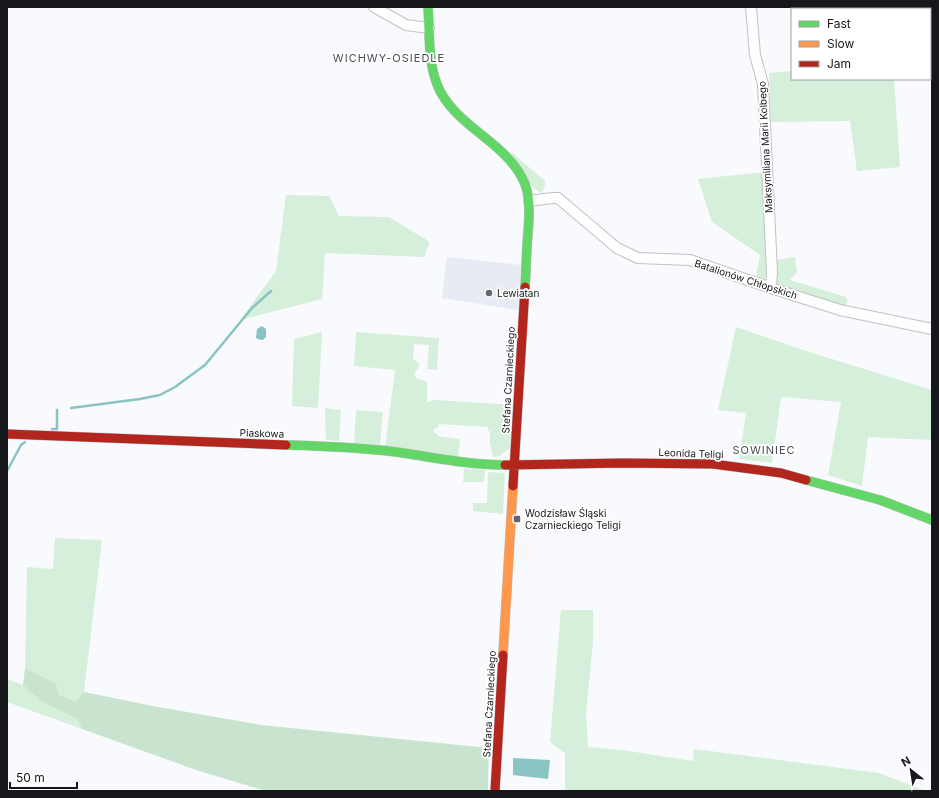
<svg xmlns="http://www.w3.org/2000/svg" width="939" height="798" font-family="Inter,sans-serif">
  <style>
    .built { fill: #e8eaf4 }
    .green { fill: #d5efdb }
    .forest { fill: #c8e4cf }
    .water { fill: #8ac3c4 }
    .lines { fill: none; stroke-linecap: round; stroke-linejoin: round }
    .stream { stroke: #8ac3c4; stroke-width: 2.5 }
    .street-casing { stroke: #c0c1c3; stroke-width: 12 }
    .fast-casing { stroke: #c0c1c3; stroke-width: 10 }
    .slow-casing { stroke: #c0c1c3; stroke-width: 10 }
    .jam-casing { stroke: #c0c1c3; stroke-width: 10 }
    .street { stroke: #fefeff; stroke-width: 10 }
    .fast { stroke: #63d668; stroke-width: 9 }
    .slow { stroke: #ff974d; stroke-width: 9 }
    .jam { stroke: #b3261e; stroke-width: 9 }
    .poi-dot { fill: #656669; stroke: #fff; stroke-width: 1.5 }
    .labels { text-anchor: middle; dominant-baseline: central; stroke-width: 3.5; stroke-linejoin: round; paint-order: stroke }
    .street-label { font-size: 10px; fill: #16171a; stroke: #fff }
    .poi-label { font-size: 10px; fill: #16171a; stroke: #fff; text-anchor: start }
    .neighbourhood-label { font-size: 11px; letter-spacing: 1px; fill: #4d4e55; stroke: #fff }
  </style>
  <rect width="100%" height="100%" fill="#f9fafd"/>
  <!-- built -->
  <path class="built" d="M447 257 521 265 518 310 442 298Z"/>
  <!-- green -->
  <path class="green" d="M813 7H893V9H813Z
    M792 71V79H894L900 167 857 171 850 121 771 122 769 73Z
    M509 150 546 182 542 193 534 189Z
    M764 172 768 268 764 281 756 276 760 255 712 222 698 179Z
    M286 195 329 196 339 216 389 217 430 242 424 257 325 253 322 299 240 320 276 271Z
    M795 257 797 272 790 280 846 297 848 302 845 306 781 288 776 283 777 260Z
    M736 327 803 350 932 390V440L868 437 862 486 828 475 841 402 781 397 772 463 739 459 746 413 718 410Z
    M322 332 318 408 292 406 294 339Z
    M356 332 439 338 437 370 427 369 429 345 414 344 413 359 419 363V367L414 374 416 378 427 382V402L434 400 513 405 510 448 500 456 493 457 490 443V431H488V427L439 424 438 427 434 429V433H437V436L460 439 458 457 385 448 395 370 354 366Z
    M325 408 341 410 339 441 326 440Z
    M356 410 383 412 380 445 354 443Z
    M464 468 485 470 484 482H463Z
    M488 472 505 473 503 514 473 511V503H487Z
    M55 538 102 540 84 692 77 701 59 695 25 668 27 567 53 569Z
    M561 610H593V643L586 713 588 747 622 750 693 761 694 749 879 773 926 791H565V753L550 742Z
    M7 679 23 685 42 702 77 719 82 729 7 702Z"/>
  <!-- forest -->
  <path class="forest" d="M25 668 55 683 59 695 76 701 84 692 153 706 261 725 489 748 488 791H266L199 771 82 729 77 719 42 702 23 685Z"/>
  <!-- water -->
  <path class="water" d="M262 326 266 329V337L263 340 257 339 256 337 257 329Z
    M513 758 550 760 548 779 513 775Z"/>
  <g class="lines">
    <!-- stream -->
    <path class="stream" d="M71 408 140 399 160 395 175 387 205 365 252 308 271 291
      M52 429H57V410
      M7 471 21 445 25 442"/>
    <!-- street casing -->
    <g class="street-casing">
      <path id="street" d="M374 7 406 25 429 28
        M751 7 755 55 763 84 772 272 771 288
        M529 201 553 198H558L617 248 638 258 690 260 771 288 840 310 932 329"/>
    </g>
    <!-- fast casing -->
    <g class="fast-casing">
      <path id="fast" d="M428 7C430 34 427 65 440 91 460 129 508 143 525 184 532 203 528 228 527 247 526 261 526 274 525 287
        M286 445C322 446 359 447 396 452 432 457 468 465 505 465
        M806 480 880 500 932 520"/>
    </g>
    <!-- slow casing -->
    <g class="slow-casing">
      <path id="slow" d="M503 655 513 486"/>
    </g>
    <!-- jam casing -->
    <g class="jam-casing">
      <path id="jam" d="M7 434 286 445
        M505 465 623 463 713 464 781 473 806 480
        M513 486 525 287
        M495 791 503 655"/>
    </g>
    <!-- street -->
    <use href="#street" class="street"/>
    <!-- fast -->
    <use href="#fast" class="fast"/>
    <!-- slow -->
    <use href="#slow" class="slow"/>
    <!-- jam -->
    <use href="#jam" class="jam"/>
  </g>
  <!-- markers -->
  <g class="poi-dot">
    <circle cx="489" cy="293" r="4"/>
    <rect x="513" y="515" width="8" height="8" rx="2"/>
  </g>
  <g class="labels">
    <!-- street labels -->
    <g class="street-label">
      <text transform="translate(765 147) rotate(-93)">Maksymiliana Marii Kolbego</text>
      <text transform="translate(746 279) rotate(18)">Batalionów Chłopskich</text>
      <text transform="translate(508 380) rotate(-87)">Stefana Czarnieckiego</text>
      <text transform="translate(262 433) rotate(2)">Piaskowa</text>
      <text transform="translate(691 453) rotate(2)">Leonida Teligi</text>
      <text transform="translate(489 704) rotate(-87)">Stefana Czarnieckiego</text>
    </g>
    <!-- poi labels -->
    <g class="poi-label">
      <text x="497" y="293">Lewiatan</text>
      <text x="525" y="513">Wodzisław Śląski<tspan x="525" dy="12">Czarnieckiego Teligi</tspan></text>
    </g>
    <!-- neighbourhood labels -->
    <g class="neighbourhood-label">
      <text x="389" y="58">WICHWY-OSIEDLE</text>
      <text x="764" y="450">SOWINIEC</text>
    </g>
  </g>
  <!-- border -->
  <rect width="939" height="798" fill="none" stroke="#16171a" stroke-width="16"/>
  <!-- legend -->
  <rect x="791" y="8" width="140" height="72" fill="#ffffff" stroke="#a2a2a3"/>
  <rect x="799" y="21" width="20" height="6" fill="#63d668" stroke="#a2a2a3"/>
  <text x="827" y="28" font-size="12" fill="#16171a">Fast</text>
  <rect x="799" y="41" width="20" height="6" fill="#ff974d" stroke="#a2a2a3"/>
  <text x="827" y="48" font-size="12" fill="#16171a">Slow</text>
  <rect x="799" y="61" width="20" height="6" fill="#b3261e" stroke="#a2a2a3"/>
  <text x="827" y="68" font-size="12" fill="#16171a">Jam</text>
  <!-- north arrow -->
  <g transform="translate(911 770) rotate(330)" stroke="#ffffff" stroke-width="3" paint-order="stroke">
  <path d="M0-3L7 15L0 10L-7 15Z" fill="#16171a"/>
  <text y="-6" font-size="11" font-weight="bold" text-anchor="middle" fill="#16171a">N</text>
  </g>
  <!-- scale -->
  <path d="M10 782v6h67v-6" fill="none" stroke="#16171a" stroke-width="2"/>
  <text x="16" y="782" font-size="12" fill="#16171a" stroke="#ffffff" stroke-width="3" paint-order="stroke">50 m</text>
</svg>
